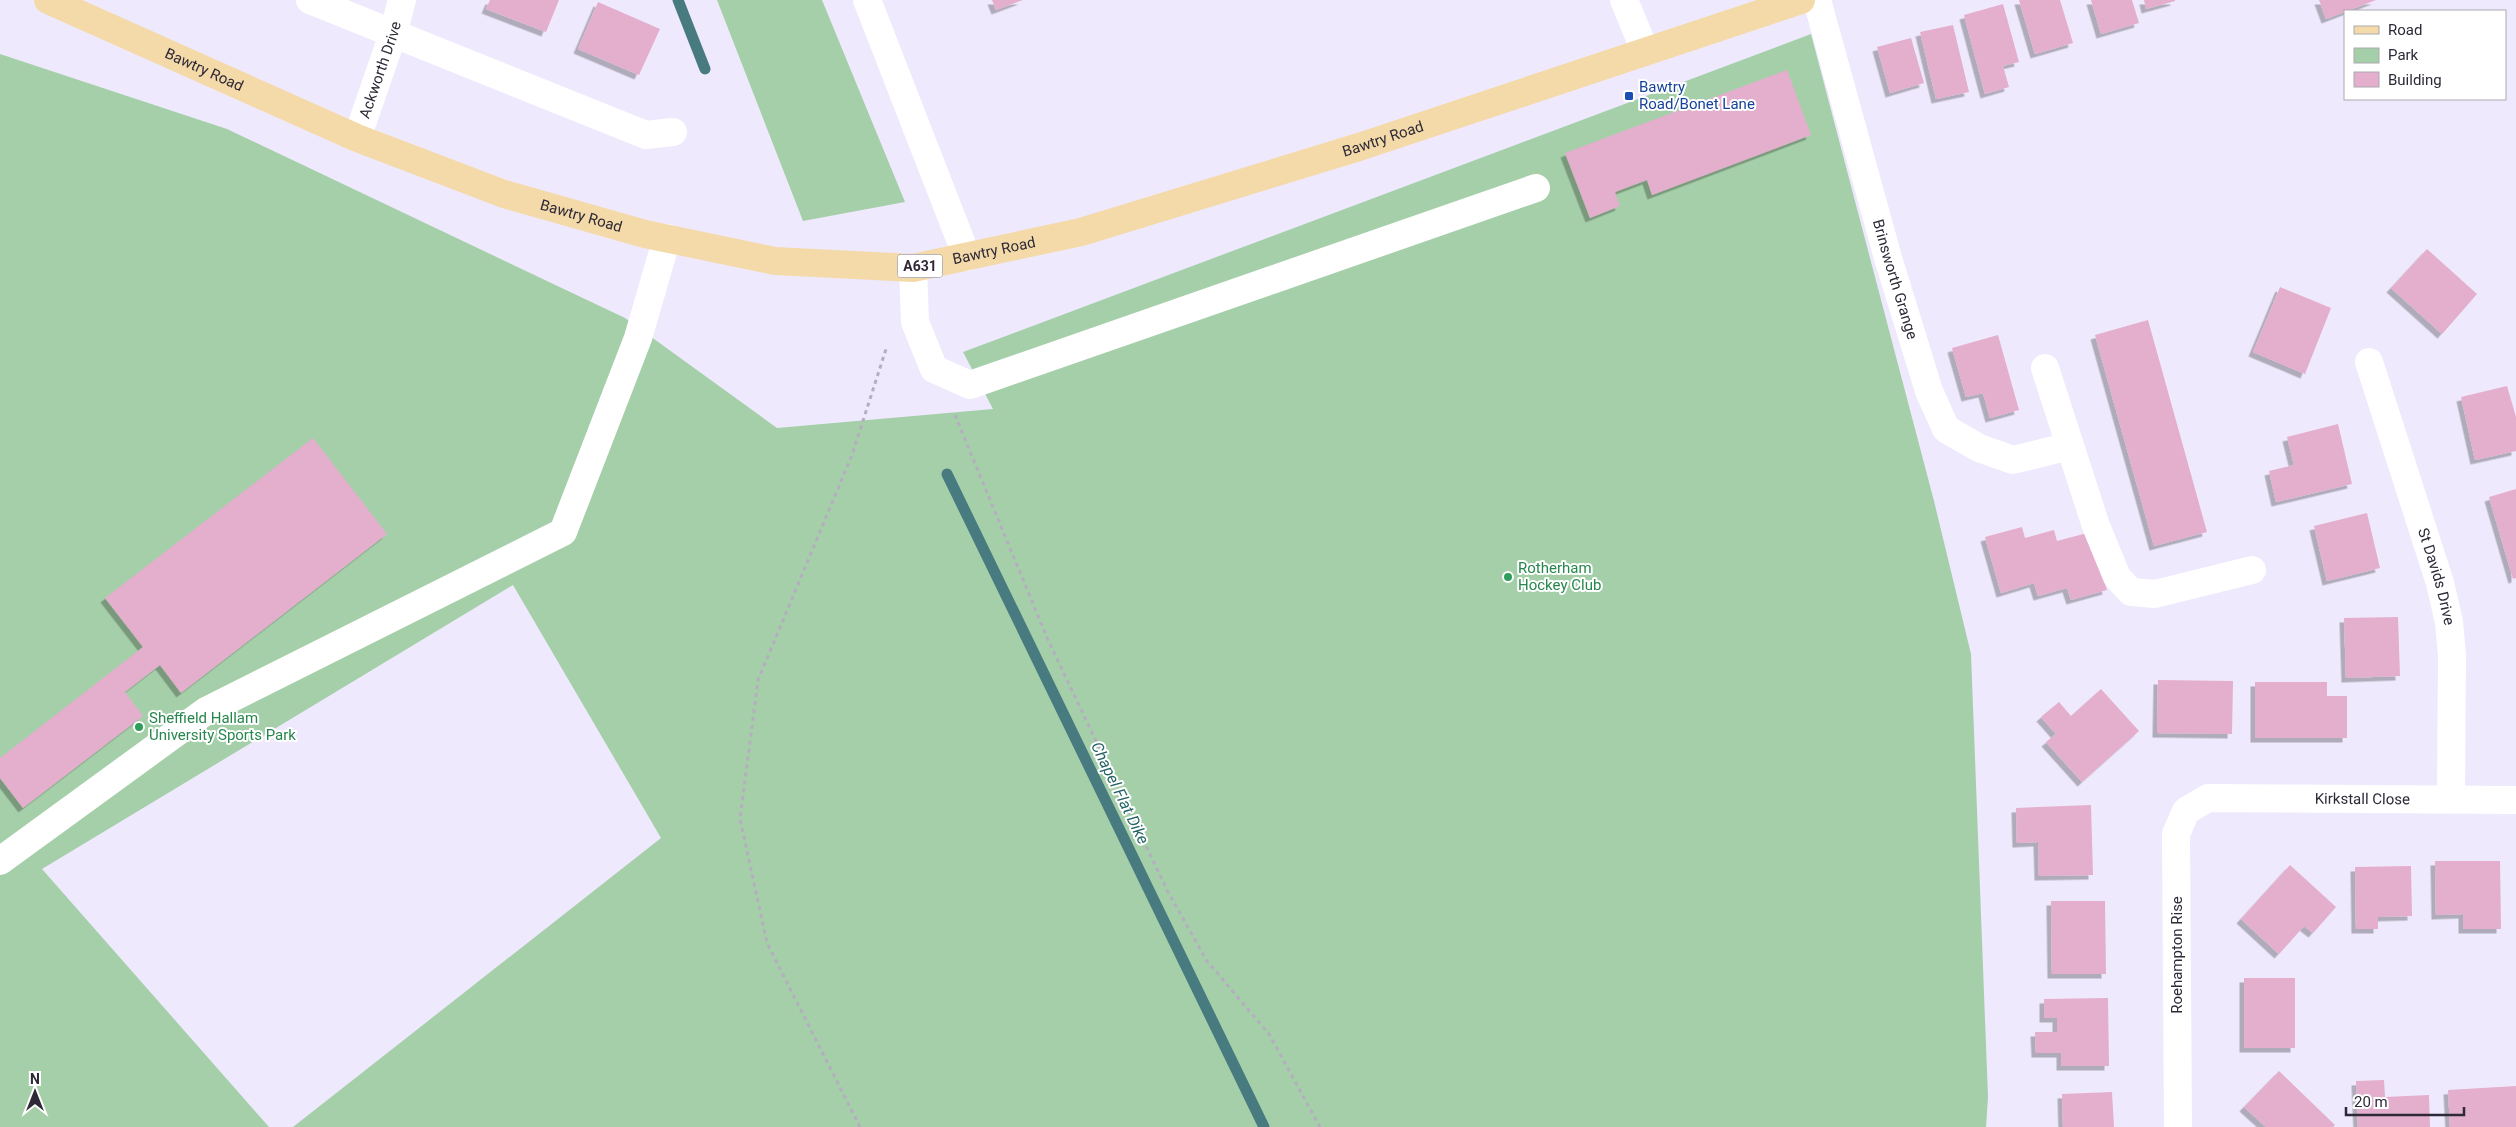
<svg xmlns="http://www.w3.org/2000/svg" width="2516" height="1127" font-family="Roboto,sans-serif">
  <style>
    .green { fill: #a5cfa9 }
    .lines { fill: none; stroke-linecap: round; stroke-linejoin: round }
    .stream { stroke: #487b80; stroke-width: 11 }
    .building { fill: #e4aecd; filter: url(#shadow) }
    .path { stroke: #b4aec0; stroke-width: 3; stroke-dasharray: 4 4; stroke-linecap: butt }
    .minor { stroke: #fff; stroke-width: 28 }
    .major { stroke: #f4daa9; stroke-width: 28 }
    .transit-dot { fill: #1a4fb4; stroke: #fff; stroke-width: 2 }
    .leisure-dot { fill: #2e9e5b; stroke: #fff; stroke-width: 2 }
    .labels { text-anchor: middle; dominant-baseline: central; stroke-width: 4; stroke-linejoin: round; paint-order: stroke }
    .shield { fill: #fff; stroke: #6c6972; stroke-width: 1 }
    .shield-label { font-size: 14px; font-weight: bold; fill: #2d2936 }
    .street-label { font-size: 15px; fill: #2d2936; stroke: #fff }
    .transit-label { font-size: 15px; fill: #164399; stroke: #fff; text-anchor: start }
    .leisure-label { font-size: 15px; fill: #27864d; stroke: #fff; text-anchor: start }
    .water-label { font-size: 16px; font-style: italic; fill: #246263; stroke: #fff }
  </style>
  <defs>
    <filter id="shadow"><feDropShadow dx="-4.5" dy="4.5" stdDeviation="0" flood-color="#0004"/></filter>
  </defs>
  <rect width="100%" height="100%" fill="#efe9fd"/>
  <!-- green -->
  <path class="green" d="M717 0H822L905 202 803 221Z
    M1811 34 1934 501 1971 654 1988 1097 1986 1127H293L661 838 513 585 42 869 269 1127H0V54L227 129 625 318 777 428 993 409 963 352Z"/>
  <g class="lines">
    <!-- stream -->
    <path class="stream" d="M678 0 705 69
      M947 474 1264 1127"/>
  </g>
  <!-- building -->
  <path class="building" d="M490 0H559L546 32 486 9Z
    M992 0H1023L996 10Z
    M2019 0H2060L2073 43 2035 54Z
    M2091 0H2132L2139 23 2101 34Z
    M2144 0H2175V1L2146 9Z
    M2319 0H2376L2326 19Z
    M598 2 660 29 639 75 578 49Z
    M2003 4 2019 62 2003 66 2009 87 1985 94 1964 15Z
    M1953 25 1969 92 1936 99 1920 32Z
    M1911 38 1924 83 1890 93 1877 47Z
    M1787 70 1811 135 1652 195 1647 180 1615 192 1620 206 1590 218 1565 153Z
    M2427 249 2477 294 2442 334 2391 288Z
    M2280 287 2331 308 2305 374 2253 352Z
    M2148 320 2207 532 2154 546 2095 335Z
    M1998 335 2019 410 1990 418 1983 393 1966 397 1952 348Z
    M2507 386 2516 417V451L2475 460 2461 397Z
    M2338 424 2352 484 2276 502 2269 471 2294 465 2287 437Z
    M313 438 387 534 181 693 160 665 125 692 143 716 23 808 0 778V758L143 647 105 598Z
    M2516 489V578L2513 579 2489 497Z
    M2367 513 2380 568 2327 581 2314 526Z
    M2022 527 2025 538 2054 530 2057 541 2091 532 2107 590 2071 600 2067 588 2038 596 2034 583 2001 593 1985 537Z
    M2398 617 2400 676 2346 678 2344 618Z
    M2158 680 2233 681 2232 734 2157 733Z
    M2255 682H2327V696H2347V738H2255Z
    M2101 689 2139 731 2082 782 2046 742 2056 734 2041 717 2059 702 2071 716Z
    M2091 805 2093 875 2039 876 2038 842 2017 843 2016 808Z
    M2435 861H2500L2501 929H2463V914L2436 915Z
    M2290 865 2336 907 2313 933 2304 926 2279 954 2241 919Z
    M2411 866 2412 916 2378 917V929H2356L2355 867Z
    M2051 901H2105L2106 974H2052Z
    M2244 978H2295V1048H2244Z
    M2108 998 2109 1066H2061V1053H2036L2035 1032H2057V1018H2044V999Z
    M2279 1071 2335 1125 2333 1127H2266L2244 1107Z
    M2384 1080 2385 1097 2429 1095 2430 1127H2358L2356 1081Z
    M2516 1086V1127H2450L2448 1090Z
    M2112 1092 2114 1127H2063L2062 1094Z"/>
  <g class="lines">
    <!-- path -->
    <path class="path" d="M955 415 1048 640 1167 890 1207 961 1269 1034 1320 1127
      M860 1127 767 943 740 819 758 680 852 455 887 346"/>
    <!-- minor -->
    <g class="minor">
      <path d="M310 0 646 135 673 132"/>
      <path d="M867 0 967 257"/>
      <path d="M1624 0 1645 51"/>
      <path id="s1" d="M1817 0 1888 258 1929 391 1946 429 1979 448 2013 460 2070 446"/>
      <path id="s2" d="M357 138 393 34 402 0"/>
      <path d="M913 268 915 322 934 369 970 385 1536 188"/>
      <path id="s3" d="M2369 362 2440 583 2449 622 2452 655 2451 799"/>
      <path d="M2045 368 2096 526 2117 577 2131 592 2155 594 2252 570"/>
      <path d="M0 861 206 711 563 532 638 338 667 238"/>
      <path id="s4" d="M2178 1127 2176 834 2186 811 2208 798 2516 800"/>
    </g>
    <!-- major -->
    <path class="major" id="s5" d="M48 0 357 138 504 194 645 234 775 261 913 268 1081 232 1359 147 1801 0"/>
  </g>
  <!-- markers -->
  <rect class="transit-dot" x="1624" y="91" width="10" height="10" rx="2.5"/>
  <g class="leisure-dot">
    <circle cx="1508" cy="577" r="5"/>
    <circle cx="139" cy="727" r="5"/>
  </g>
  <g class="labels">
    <!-- shield labels -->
    <rect class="shield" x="897.5" y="254.5" width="45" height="23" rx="4"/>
    <g class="shield-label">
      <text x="920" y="266">A631</text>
    </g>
    <!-- street labels -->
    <g class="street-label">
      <text stroke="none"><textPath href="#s5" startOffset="171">Bawtry Road</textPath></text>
      <text stroke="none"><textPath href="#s2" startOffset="72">Ackworth Drive</textPath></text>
      <text stroke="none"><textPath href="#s5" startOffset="1401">Bawtry Road</textPath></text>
      <text stroke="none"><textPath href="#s5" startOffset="576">Bawtry Road</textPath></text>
      <text stroke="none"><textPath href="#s5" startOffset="996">Bawtry Road</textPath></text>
      <text stroke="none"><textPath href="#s1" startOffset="290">Brinsworth Grange</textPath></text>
      <text stroke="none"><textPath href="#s3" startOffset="225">St Davids Drive</textPath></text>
      <text stroke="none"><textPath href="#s4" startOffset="498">Kirkstall Close</textPath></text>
      <text transform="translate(2177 955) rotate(-90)">Roehampton Rise</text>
    </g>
    <!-- transit labels -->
    <g class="transit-label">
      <text x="1639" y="87">Bawtry<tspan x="1639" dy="17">Road/Bonet Lane</tspan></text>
    </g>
    <!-- leisure labels -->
    <g class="leisure-label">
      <text x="1518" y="568">Rotherham<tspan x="1518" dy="17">Hockey Club</tspan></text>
      <text x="149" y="718">Sheffield Hallam<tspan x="149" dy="17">University Sports Park</tspan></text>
    </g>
    <!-- water labels -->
    <g class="water-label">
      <text transform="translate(1120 793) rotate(64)">Chapel Flat Dike</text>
    </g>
  </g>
  <!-- legend -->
  <rect x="2344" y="10" width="162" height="90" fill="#ffffff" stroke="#aba9af"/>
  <rect x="2354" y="26" width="25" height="8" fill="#f4daa9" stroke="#aba9af"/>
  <text x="2388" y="35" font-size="15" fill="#2d2936">Road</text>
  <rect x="2354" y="48" width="25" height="15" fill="#a5cfa9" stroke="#aba9af"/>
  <text x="2388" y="60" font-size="15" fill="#2d2936">Park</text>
  <rect x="2354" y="72" width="25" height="15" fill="#e4aecd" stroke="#aba9af"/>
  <text x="2388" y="85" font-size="15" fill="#2d2936">Building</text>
  <!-- north arrow -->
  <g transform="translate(35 1092)" stroke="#ffffff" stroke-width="4" paint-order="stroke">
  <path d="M0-4L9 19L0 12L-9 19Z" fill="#2d2936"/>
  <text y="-8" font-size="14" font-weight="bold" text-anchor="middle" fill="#2d2936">N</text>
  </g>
  <!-- scale -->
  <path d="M2346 1107v8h118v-8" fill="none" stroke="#2d2936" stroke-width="2.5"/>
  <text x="2354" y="1107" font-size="15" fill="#2d2936" stroke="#ffffff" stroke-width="4" paint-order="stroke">20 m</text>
</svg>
